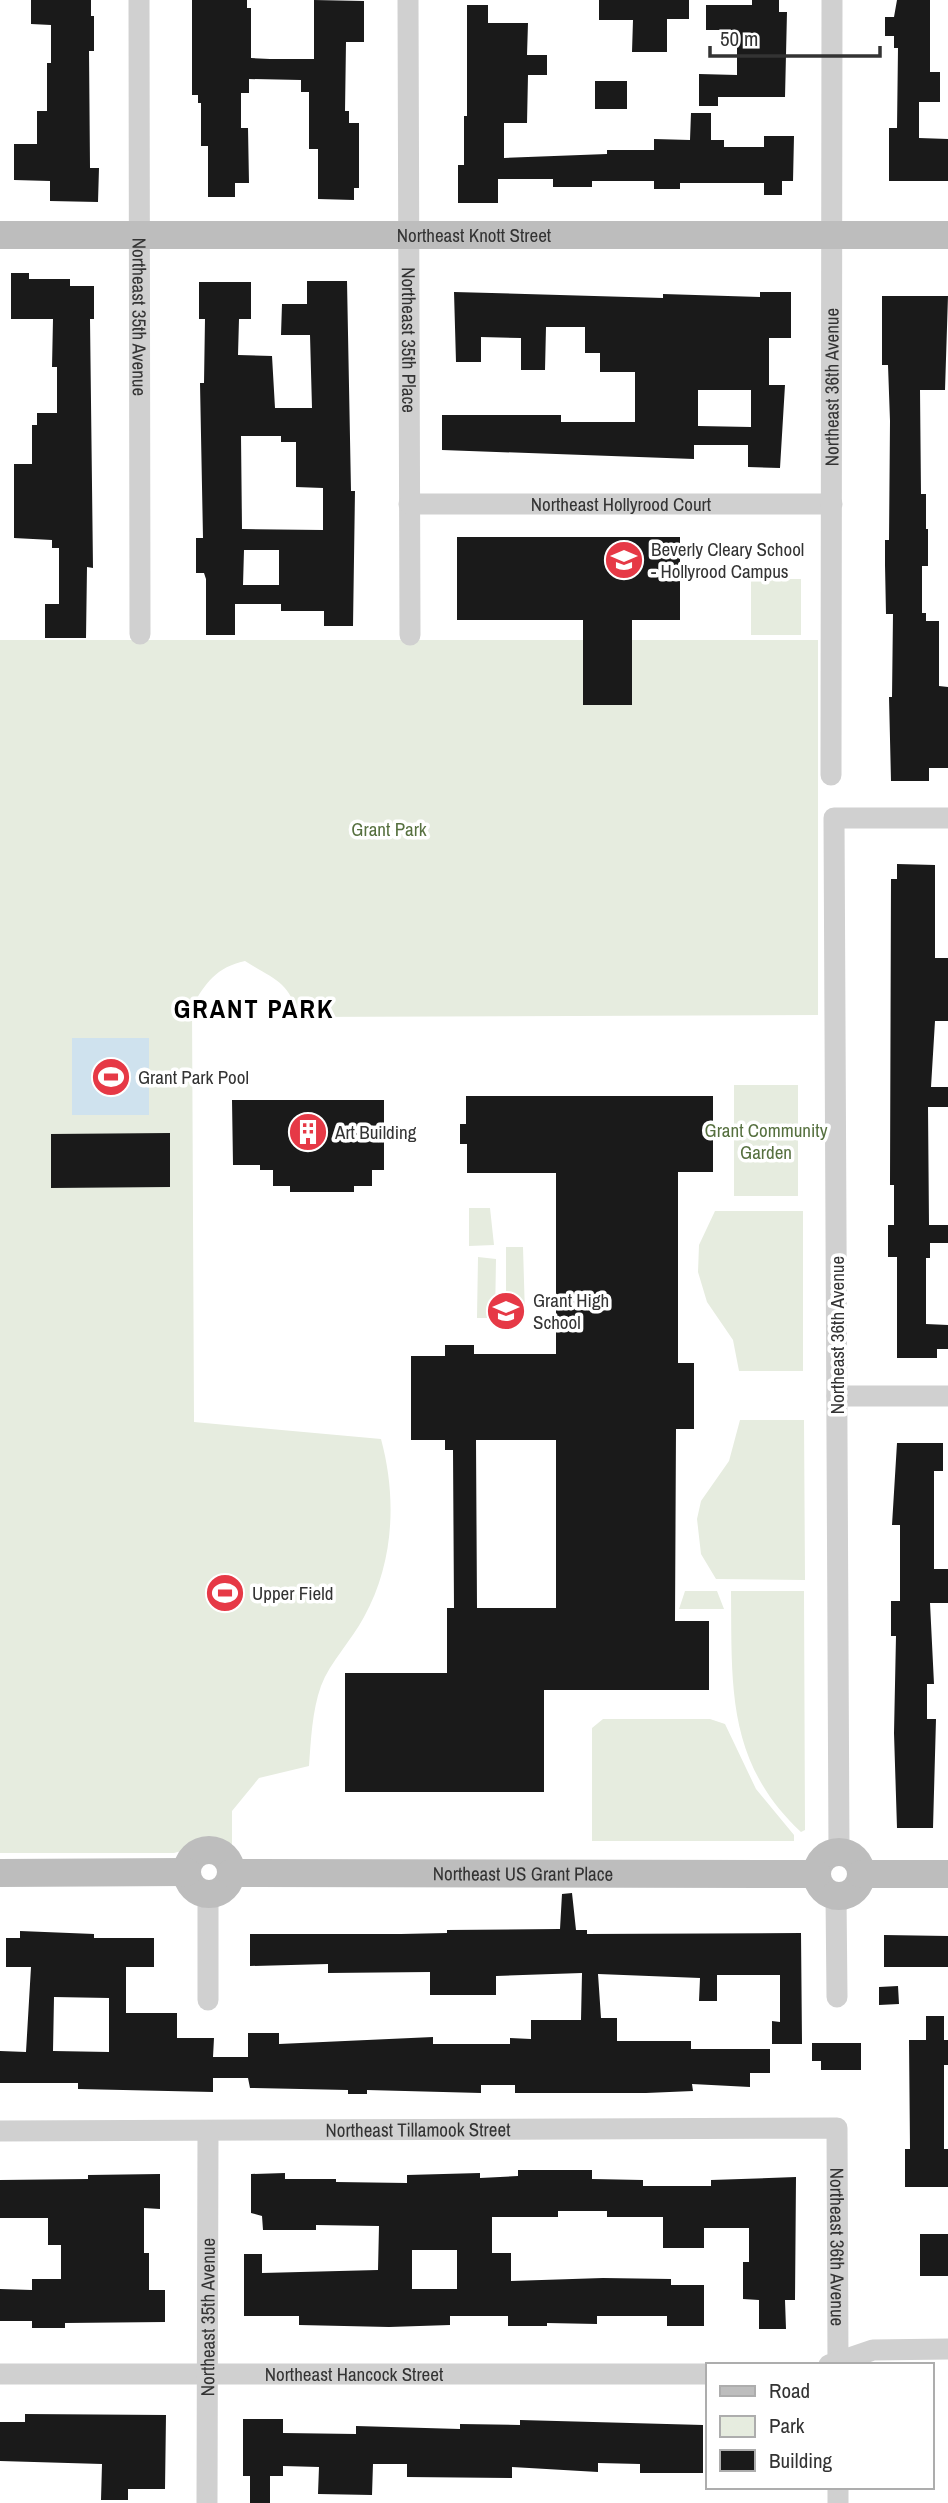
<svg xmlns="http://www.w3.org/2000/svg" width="948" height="2503" font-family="'Archivo Narrow',sans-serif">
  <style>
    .green { fill: #e6ecdf }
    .water { fill: #cfe2ee }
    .building { fill: #1a1a1a; fill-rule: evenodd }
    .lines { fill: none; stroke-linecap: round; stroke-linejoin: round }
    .street { stroke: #d0d0d0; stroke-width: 21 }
    .secondary { stroke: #bdbdbd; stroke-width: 28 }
    .labels { text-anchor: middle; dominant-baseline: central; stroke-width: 7; stroke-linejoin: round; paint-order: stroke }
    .street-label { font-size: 19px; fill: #333; stroke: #fff }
    .poi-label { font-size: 19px; fill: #333; stroke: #fff; text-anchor: start }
    .park-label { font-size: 19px; fill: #56703f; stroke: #fff }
    .district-label { font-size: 26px; font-weight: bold; letter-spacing: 2px; fill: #000; stroke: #fff }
  </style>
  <rect width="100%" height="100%" fill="#fff"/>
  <!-- green -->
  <path class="green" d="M751 579H801V635H751Z
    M0 640H818V1015L298 1017C290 981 273 979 245 961 217 967 205 983 192 1007L194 1422 381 1439C397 1498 394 1563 364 1617 352 1640 330 1662 321 1686 312 1711 311 1740 309 1766L259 1778 232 1811V1849L214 1842 174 1853H0Z
    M734 1085H798V1196H734Z
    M469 1208H490L494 1245 469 1246Z
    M715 1211H803V1371H739L733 1340 707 1302 698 1272 699 1245Z
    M506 1247H523L525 1315H506Z
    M478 1257 496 1259 495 1318H477Z
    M740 1420H804L805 1580 716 1579 701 1554 697 1519 701 1501 729 1461Z
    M685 1591H717L724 1609H679Z
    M731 1591H804L805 1830 801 1832C726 1762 732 1686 731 1591Z
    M603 1719H710L725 1724 756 1789 794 1835V1841H592V1728Z"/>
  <!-- water -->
  <path class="water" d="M72 1038H149V1115H72Z"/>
  <!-- building -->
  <path class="building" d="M31 0H91V16H94V51H89L90 168H99L98 202 50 201V181L14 180V144H37V111H47V63H51V25L31 24Z
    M192 0H247V8H251V58L270 59H314V0L364 1V42H346L345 111H349V123H359V188H354V200L318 199V149H309V92H301V80L249 79V93H241V128H248L249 183H235V197H208V146H201V103H198V95H192Z
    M599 0H689V19H667V52H632L633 20H599Z
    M752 0H779V12H787L785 97H718V106H699V74L737 75V30H706V5H752Z
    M897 0H930V72H940V102H919V138L948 139V181H889V128H897L898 48H894V36H885V17H894Z
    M467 5H488V23H528L527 55H547V75H528L527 123H504V158L607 154V150H654V139L690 140 691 113H711V140H724V147H764V136H794L793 181H782V195H764V183H680V189H654V181H592V187H553V179H498V203H458V165H464V116H467Z
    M595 81H627V109H595Z
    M11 273H29V279H70V286H94V319H90L93 568 87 567 86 638H45V604H59V548H52V540L14 538V464H32V425H37V413H57V367H52L53 319H11Z
    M307 281H347L351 491H355L353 626H324V611H281V604H235V635H206V579L204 573H196V538H203L200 383H204L205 319H199V282H251V319H239L238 355 272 356 275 408H312L310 335H281L282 304H307ZM241 436H281V442H296V487L323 488V530L242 529ZM244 550H279V585H243Z
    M454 292 663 298V294L760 297V292H791V338H769V385H785L780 468 748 467V445H694V459L442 450V415H561V422H635V372H600V353H585V327H546L545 370H521V338L481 337V362H456ZM698 390H751V427L698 426Z
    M882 296H948L945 390H920L921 494H926V529H928V566H922V613H926V621H939V686L948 687V768H929V781H891L889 697H892L893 614H886L885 565V540H889L890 421 888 365H882Z
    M457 537H680V620H632V705H583V620H457Z
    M897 864 935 865V958H948V1021H935L931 1087H948V1107H928L929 1225H948V1243H930V1258H926V1324L948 1325V1349H937V1358H897V1257H888V1225H894V1185H890L891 879H897Z
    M466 1096H713V1172H678V1363H694V1429H676L675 1621H709V1690H544V1792H345V1673H447V1608H454L453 1450H445V1440H411V1356H445V1345H474V1354H556V1173H467V1144H460V1124H466ZM476 1440H556V1608H477Z
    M232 1100H384V1170H372V1186H354V1192H290V1186H273V1170H260V1165H233Z
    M170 1133V1187L51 1188V1134Z
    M897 1443H943V1471H934V1569H948V1603H930L934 1684H927V1719H936L933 1828H897L894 1733 896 1636H891V1601H900V1525H892Z
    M572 1893 576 1930H587V1934L801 1933 802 2044H772V2021L780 2022V1975H717V2001H699L700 1978 598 1974 601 2018H617V2041H691V2049H770V2073H750V2087L692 2084 693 2091 646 2093H515V2085H481V2093L367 2090V2094H348V2090L250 2088 248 2078H213V2092L78 2089V2083H0V2051L26 2052 31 1967H6V1938H20V1931L94 1934V1938H154V1967H126V2013H177V2038H214L213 2057H248V2033H279V2044L433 2037V2044H510V2038L531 2039V2020H581L582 1973 496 1976V1995H430V1972L328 1973V1964L250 1966V1934H401L447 1933V1930L560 1929 562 1894ZM54 1997 109 1998V2052L53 2051Z
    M884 1935 948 1936V1967H884Z
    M898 1986 899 2004 879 2005V1987Z
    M926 2016H944V2040H948V2065H944V2149H948V2187H905V2149H910L909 2040H926Z
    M812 2043H861V2070H821V2061H812Z
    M518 2170H592V2179L643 2180V2186H711V2180L796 2177 795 2300H785L786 2329H759V2300L743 2299V2262H749V2228H704V2248H663V2217H607V2211H558V2217H492V2253H511V2281L603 2278 671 2279V2285H704V2326H667V2316H597V2324L547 2323V2326H508V2316H450V2325L389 2327 299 2325V2316H244V2254H262V2273L378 2270 379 2226 316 2225V2230H263L262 2216 251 2213V2174L285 2173V2179H336V2182L407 2183V2175L480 2173V2178L518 2176ZM412 2250H457V2289H412Z
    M160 2174V2209L144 2208V2253H149V2290H165V2322L65 2323V2328H32V2321H0V2289L32 2290V2279H61V2245H48V2218H0V2180L88 2179V2175Z
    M920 2234H948V2276H920Z
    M25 2414 166 2415 165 2489H128V2500H101L102 2464 0 2461V2422H25Z
    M243 2419H283V2433L356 2434V2426L460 2429V2424L520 2425V2420L703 2425V2473H640V2464L598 2463V2472L512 2467V2478L407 2477V2464H373L372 2495 318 2494 319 2467 283 2466V2476H270V2503H250V2476H243Z"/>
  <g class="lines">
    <!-- street -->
    <g class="street">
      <path id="s1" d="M139 0 140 634"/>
      <path id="s2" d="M408 0 410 635"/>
      <path id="s3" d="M409 504H832"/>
      <path id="s4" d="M831 775 832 0"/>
      <path d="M837 1396H948"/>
      <path d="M839 1853 834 818H948"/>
      <path d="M208 1894V2000"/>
      <path d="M836 1896 837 1997"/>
      <path id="s5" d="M0 2131 837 2128 838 2365"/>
      <path d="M829 2365 873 2350 948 2349"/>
      <path id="s6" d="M0 2374H708"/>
      <path d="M838 2487V2503"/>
      <path id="s7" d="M207 2503 208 2131"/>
    </g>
    <!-- secondary -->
    <g class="secondary">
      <path id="s8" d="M0 235H948"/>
      <circle cx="209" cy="1872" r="22"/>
      <circle cx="839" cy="1874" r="22"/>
      <path d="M0 1873 187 1872"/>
      <path id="s9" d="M231 1873 817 1874"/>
      <path d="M861 1874H948"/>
    </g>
  </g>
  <!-- icons -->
  <defs>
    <g id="school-disc" transform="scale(2.0125)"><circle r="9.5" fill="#e63946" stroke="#fff"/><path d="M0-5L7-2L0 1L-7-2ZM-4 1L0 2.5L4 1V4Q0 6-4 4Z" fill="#fff"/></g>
    <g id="stadium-disc" transform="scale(2.0125)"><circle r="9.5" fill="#e63946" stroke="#fff"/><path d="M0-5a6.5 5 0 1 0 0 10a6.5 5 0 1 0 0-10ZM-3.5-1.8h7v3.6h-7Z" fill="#fff"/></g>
    <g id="building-disc" transform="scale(2.0125)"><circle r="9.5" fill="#e63946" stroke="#fff"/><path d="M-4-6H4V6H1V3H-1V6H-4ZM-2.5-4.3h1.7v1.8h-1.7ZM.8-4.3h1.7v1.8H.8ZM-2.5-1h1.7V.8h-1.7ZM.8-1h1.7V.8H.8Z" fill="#fff"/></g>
  </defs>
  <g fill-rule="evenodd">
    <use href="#school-disc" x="624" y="560"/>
    <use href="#stadium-disc" x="111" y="1077"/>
    <use href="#building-disc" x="308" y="1132"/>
    <use href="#school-disc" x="506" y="1311"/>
    <use href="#stadium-disc" x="225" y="1593"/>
  </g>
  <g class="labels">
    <!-- street labels -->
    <g class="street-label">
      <text stroke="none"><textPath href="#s8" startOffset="474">Northeast Knott Street</textPath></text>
      <text stroke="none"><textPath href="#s1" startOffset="317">Northeast 35th Avenue</textPath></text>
      <text stroke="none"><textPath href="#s2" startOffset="340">Northeast 35th Place</textPath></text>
      <text stroke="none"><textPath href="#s4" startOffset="388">Northeast 36th Avenue</textPath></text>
      <text stroke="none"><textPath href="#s3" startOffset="212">Northeast Hollyrood Court</textPath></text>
      <text transform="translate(837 1335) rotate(-90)">Northeast 36th Avenue</text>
      <text stroke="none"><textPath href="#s9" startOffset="292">Northeast US Grant Place</textPath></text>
      <text stroke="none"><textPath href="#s5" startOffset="418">Northeast Tillamook Street</textPath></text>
      <text stroke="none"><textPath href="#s5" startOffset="956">Northeast 36th Avenue</textPath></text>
      <text stroke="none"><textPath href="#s7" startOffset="186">Northeast 35th Avenue</textPath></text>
      <text stroke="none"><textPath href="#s6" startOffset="354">Northeast Hancock Street</textPath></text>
    </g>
    <!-- poi labels -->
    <g class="poi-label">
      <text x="651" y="549">Beverly Cleary School<tspan x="651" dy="22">- Hollyrood Campus</tspan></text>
      <text x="138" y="1077">Grant Park Pool</text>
      <text x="335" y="1132">Art Building</text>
      <text x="533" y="1300">Grant High<tspan x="533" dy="22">School</tspan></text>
      <text x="252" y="1593">Upper Field</text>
    </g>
    <!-- park labels -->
    <g class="park-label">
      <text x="389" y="829">Grant Park</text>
      <text x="766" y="1130">Grant Community<tspan x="766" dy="22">Garden</tspan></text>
    </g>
    <!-- district labels -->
    <g class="district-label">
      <text x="254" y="1008">GRANT PARK</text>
    </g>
  </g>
  <!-- legend -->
  <rect x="706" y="2363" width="228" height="126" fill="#ffffff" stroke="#adadad" stroke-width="2"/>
  <rect x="720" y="2386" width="35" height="10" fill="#bdbdbd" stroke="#adadad" stroke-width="2"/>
  <text x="769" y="2398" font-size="21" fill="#333333">Road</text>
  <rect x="720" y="2416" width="35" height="21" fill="#e6ecdf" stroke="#adadad" stroke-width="2"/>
  <text x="769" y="2433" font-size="21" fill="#333333">Park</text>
  <rect x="720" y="2450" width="35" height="21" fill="#1a1a1a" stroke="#adadad" stroke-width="2"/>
  <text x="769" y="2468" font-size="21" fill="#333333">Building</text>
  <!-- scale -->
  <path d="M710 46v10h170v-10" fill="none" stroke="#333333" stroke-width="3.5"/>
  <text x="720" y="46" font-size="21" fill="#333333" stroke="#ffffff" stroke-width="5" paint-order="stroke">50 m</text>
</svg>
